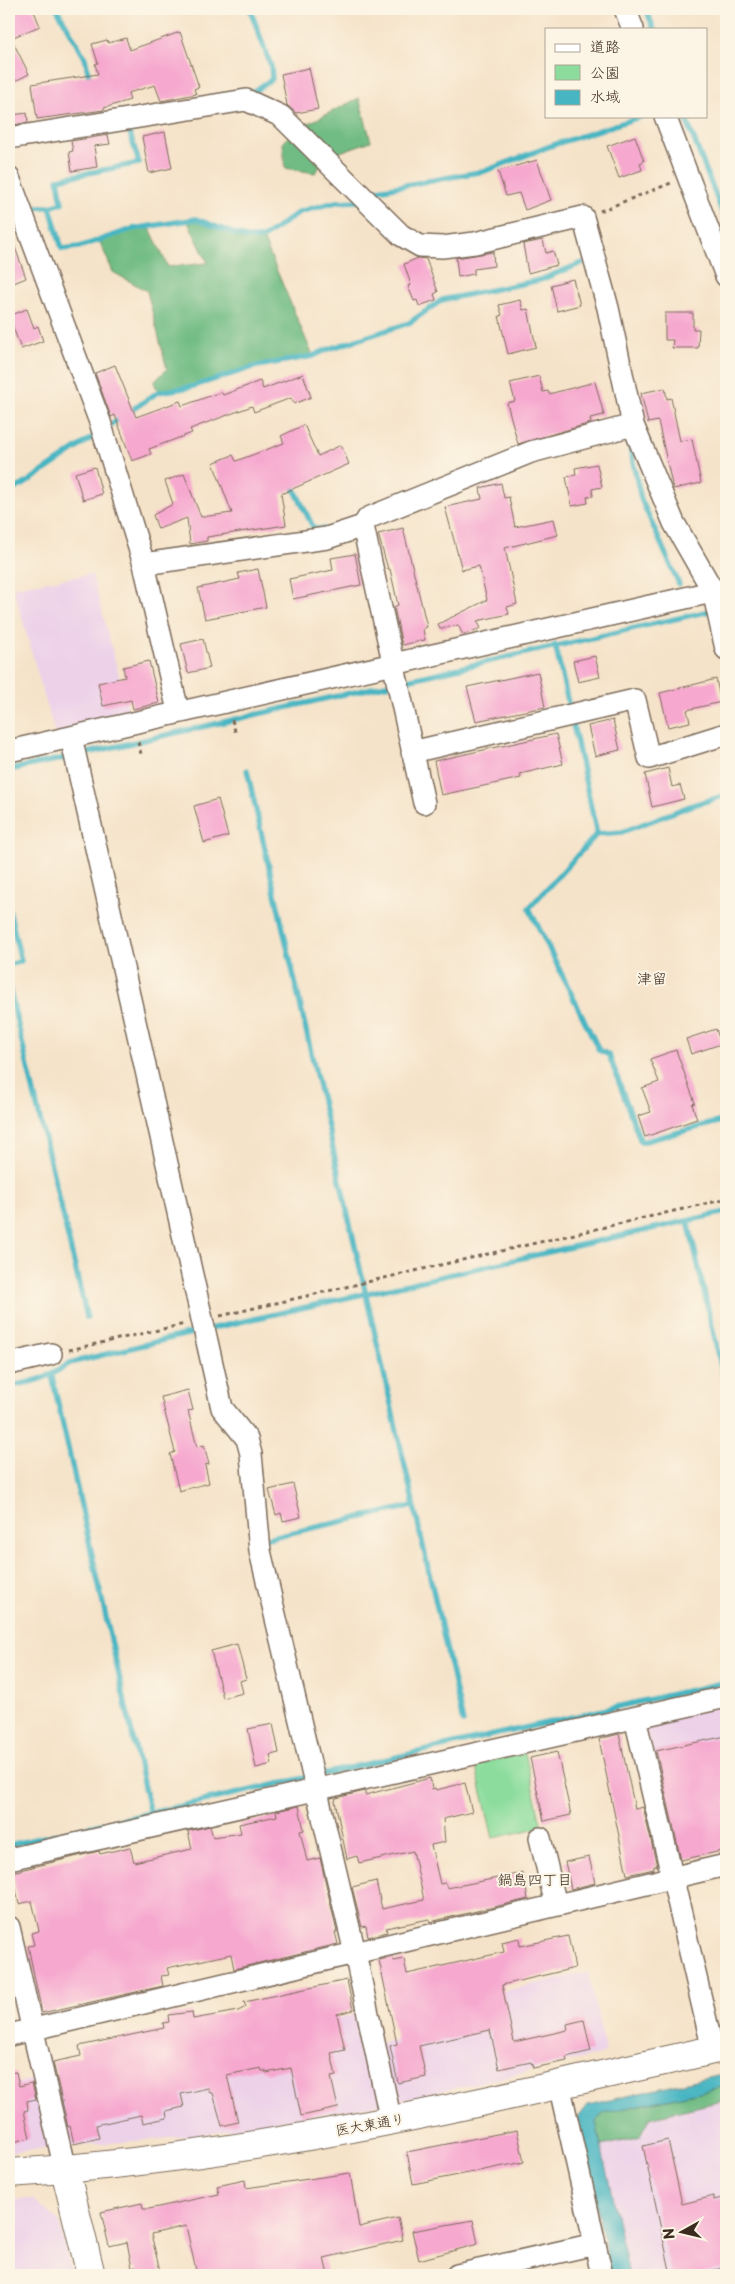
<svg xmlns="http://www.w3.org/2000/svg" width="735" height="2284" font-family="'Playpen Sans','Klee One',sans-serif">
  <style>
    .built { fill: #edd1e9 }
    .green { fill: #8cdd9d; stroke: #64845e }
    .forest { fill: #71bc84; stroke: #567351 }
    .water { fill: #47b5c2; stroke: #417070 }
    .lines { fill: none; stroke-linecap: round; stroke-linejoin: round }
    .stream { stroke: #47b5c2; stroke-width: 5.5 }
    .building { fill: #f6a8cf }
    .street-casing { stroke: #7c6b5a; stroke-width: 24 }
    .secondary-casing { stroke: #7c6b5a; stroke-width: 30 }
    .path { stroke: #7c6b5a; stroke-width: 3; stroke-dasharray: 4 4; stroke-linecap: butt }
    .street { stroke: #fff; stroke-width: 21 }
    .secondary { stroke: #fff; stroke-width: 28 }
    .labels { text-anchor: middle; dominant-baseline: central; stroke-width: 4; stroke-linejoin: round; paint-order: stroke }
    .street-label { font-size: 14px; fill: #3b2a1e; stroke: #fcf5e5 }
    .neighbourhood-label { font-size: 15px; fill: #3b2a1e; stroke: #fcf5e5 }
  </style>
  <rect width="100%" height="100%" fill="#fcf5e5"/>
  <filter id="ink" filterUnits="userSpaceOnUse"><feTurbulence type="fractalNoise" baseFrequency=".02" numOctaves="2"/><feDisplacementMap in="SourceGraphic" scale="10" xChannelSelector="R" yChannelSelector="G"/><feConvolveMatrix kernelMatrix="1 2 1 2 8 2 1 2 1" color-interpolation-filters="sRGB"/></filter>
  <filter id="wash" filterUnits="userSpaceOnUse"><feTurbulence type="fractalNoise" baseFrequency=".0096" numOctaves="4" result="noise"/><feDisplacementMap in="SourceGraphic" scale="20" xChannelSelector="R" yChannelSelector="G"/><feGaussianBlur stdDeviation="1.12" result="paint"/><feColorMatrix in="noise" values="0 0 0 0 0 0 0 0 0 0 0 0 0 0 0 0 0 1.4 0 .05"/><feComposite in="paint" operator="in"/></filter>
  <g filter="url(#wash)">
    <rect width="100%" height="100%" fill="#f5e3c9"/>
    <!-- built -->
    <path class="built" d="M92 574 130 717 55 734 13 587Z
      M726 1705V1779L660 1795 644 1725Z
      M588 1972 606 2053 399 2101 191 2136 9 2152V2085L40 2078 43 2093 279 2040 277 2032 364 2012 372 2045 427 2032 422 2009Z
      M726 2086V2275H629L596 2122Z
      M33 2199 59 2221 72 2275H9V2200Z"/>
    <!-- green -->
    <path class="green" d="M525 1753 542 1827 493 1838 475 1764Z"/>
    <!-- forest -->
    <path class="forest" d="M359 98 371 141 329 156 315 173 285 168 283 143 295 130Z
      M196 219 245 238H263L313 356 257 366 191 387 158 392 154 382 167 369 147 291 113 272 99 240 132 229 149 226 168 267 208 263 187 220Z
      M726 2086V2100L649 2118 641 2137 601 2146 596 2122 604 2113Z"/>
    <!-- water -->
    <path class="water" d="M726 2073V2086L604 2113 596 2122 629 2275H611L577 2119 588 2105Z"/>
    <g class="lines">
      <!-- stream -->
      <path class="stream" d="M57 9 85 58 90 82
        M646 9 654 29
        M246 93 253 92 272 79 271 66 250 9
        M685 116 726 222
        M369 196 378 190 485 171 553 145 643 116
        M50 207 62 203 58 179 139 163 127 124
        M9 217 41 207H50L62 249 79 247 132 229 196 219 246 238H263L299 212 336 202 359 201
        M107 427 158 392 191 387 257 366 313 356 326 350 409 323 442 300 540 280 582 263
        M615 439H628L641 499 679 584
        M295 490 314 529H324
        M9 491 23 485 99 433
        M555 645 570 711
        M572 720 597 834 529 908 599 1050 609 1055 641 1142 726 1120
        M79 755 714 610
        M9 770 70 757
        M247 770 463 1722
        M597 834 622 832 690 806 726 795
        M9 910 21 961 9 965
        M9 987 87 1318
        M688 1221 726 1388
        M209 1329 726 1212
        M52 1376 150 1814
        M9 1386C35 1382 48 1378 70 1363L200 1331
        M267 1538 413 1506
        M318 1775 726 1682
        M9 1845 309 1777"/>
    </g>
    <g id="blocks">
      <!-- building -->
      <path class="building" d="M9 9H33L40 26 11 38 29 74 9 84Z
        M180 32 199 87 194 89 196 94 161 101 155 85 128 93 130 100 104 108V110L37 119 32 84 98 74 95 64 98 63 92 44 107 40 108 43 126 38 130 50Z
        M309 68 318 109 296 113 287 105 281 74Z
        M27 113 28 122 14 125 12 115Z
        M165 132 172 168 149 173 142 137Z
        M108 135 110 144 94 146 97 167 72 171 69 152 73 151 71 141Z
        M635 136 644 161 640 163 642 170 619 178 607 146Z
        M537 160 551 200 525 210 519 193 506 196 498 171Z
        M9 236H11L26 278 9 285Z
        M543 240 546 253 553 251 557 265 528 273 523 244Z
        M493 252 494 266 474 269V274L458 277 456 258Z
        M418 258 426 259 438 292 434 294 436 300 419 306 417 300 414 301 408 286 411 285 404 264Z
        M573 279 580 305 557 311 551 285Z
        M520 300 523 310 528 309 536 347 508 354 499 316 502 315 499 305Z
        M27 309 34 328 38 326 43 341 21 349 9 316Z
        M665 313H693V329H699L698 348H672L673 340H665Z
        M115 365 136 417 180 401 182 406 221 392 223 395 260 381 263 389 303 374 311 397 294 404 291 398 254 412 252 406 190 429 192 433 149 449 151 454 132 461 115 415 111 417 95 373Z
        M539 376 543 392 548 391 549 394 595 382 604 415 590 418 591 423 518 444 507 403 515 401 510 383Z
        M665 388 667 399 671 398 680 441 692 439 701 483 673 489 658 421 648 423 641 393Z
        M304 425 318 456 341 445 349 464 281 494 286 525 207 537V541L190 544 187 518 158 529 153 515 173 504 165 481 184 474 201 517 232 513 213 463 233 455 236 461 284 443 281 436Z
        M597 464 602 487 592 489 593 496 587 497 588 503 572 506 566 477 576 475 575 468Z
        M95 467 102 494 83 500 75 473Z
        M501 483 504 498 509 497 515 527 554 519 558 535 505 548 517 604 507 607 509 614 477 621 481 628 463 635 458 625 440 629 438 624 487 600 479 566 462 570 445 507 482 499 480 488Z
        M403 528 427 627 423 629 425 640 402 645 394 607 398 605 390 569H388L378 534Z
        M355 554 361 585 293 599 289 579 333 570 331 558Z
        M258 569 266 607 205 619 198 588 240 579 238 573Z
        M203 639 210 668 188 673 181 644Z
        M595 656 600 677 578 682 573 661Z
        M149 661 159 703 133 709 131 700 103 706 98 683 125 677 123 667Z
        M538 672 545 707 476 721 467 687Z
        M716 679 721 702 687 710 690 722 668 727 660 693Z
        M613 720 620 750 595 756 588 726Z
        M556 734 563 764 520 774 521 778 441 795 434 761Z
        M668 768 672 787 680 785 684 799 652 807 645 774Z
        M218 799 228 836 204 843 194 806Z
        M716 1029 721 1044 691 1054 686 1039Z
        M676 1050 695 1103 692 1104 697 1119 645 1137 638 1116 651 1112 642 1088 659 1082 650 1059Z
        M188 1390 193 1410 188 1411 197 1447 204 1445 209 1464 205 1465 209 1483 179 1491 170 1454 175 1452 161 1397Z
        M293 1484 301 1517 283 1521 281 1513 276 1515 269 1490Z
        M237 1644 246 1679 240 1681 243 1693 223 1698 211 1651Z
        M273 1724 279 1753 270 1755 272 1764 256 1768 248 1729Z
        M619 1734 635 1809 643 1807 657 1866H654V1869L627 1875 599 1739Z
        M726 1736V1850L681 1860 656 1751Z
        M557 1752 571 1815 544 1821 530 1758Z
        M430 1778 432 1789 435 1788 436 1790 465 1783 472 1812 443 1819 445 1842 431 1845 440 1884 445 1883 447 1888 523 1873 528 1899 430 1922 429 1919 386 1928 387 1932 368 1937 366 1926 362 1927 352 1887 376 1881 382 1909 424 1900 413 1851 359 1863 357 1856 347 1859 335 1801 336 1798 365 1791V1795Z
        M299 1806 304 1830 300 1831 307 1861 320 1858 337 1932H335L338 1944 234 1969 231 1954 167 1968 169 1975 161 1976 163 1986 42 2013 28 1946 34 1945 31 1933 39 1931 32 1901 19 1904 12 1872 99 1851 100 1854 130 1847 134 1862 192 1849 188 1831 210 1826 213 1837 241 1833 239 1824 277 1816 276 1811Z
        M589 1857 595 1883 571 1889 565 1862Z
        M568 1936 575 1968 502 1985 514 2042 568 2030 567 2024 584 2020 591 2051 566 2057 567 2061 533 2068 531 2062 499 2069 490 2030 419 2046 426 2077 398 2083 390 2046 397 2044 379 1960 393 1957 394 1961 404 1959 407 1974 504 1952 502 1942 519 1938 520 1946Z
        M347 1980 353 2010 337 2014 345 2050 331 2053 336 2076 331 2077 338 2108 301 2116 291 2068 266 2073V2071H262L261 2068 227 2075 238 2122 222 2126 213 2093H210L208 2088 181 2094 184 2107 166 2111 167 2118 143 2123 141 2115 96 2125 99 2138 74 2144 70 2126 68 2127 53 2062 81 2056 79 2046 164 2028 163 2023 169 2022 168 2015 192 2012 193 2019 238 2011 246 2007 244 2002Z
        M16 2072 19 2086 32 2083 36 2099 27 2101 28 2110 24 2111 30 2138 9 2143V2073Z
        M517 2130 524 2162 413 2184 407 2152Z
        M668 2140 682 2204 714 2196V2200L726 2197V2267L696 2275H671L643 2146Z
        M350 2173 359 2227 398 2218 403 2240 324 2258 328 2275H197L186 2226 151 2234 161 2275H138L136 2267 132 2268 127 2242 109 2246 101 2212 142 2203 143 2209H149L219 2194 217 2186 245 2180 246 2188Z
        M473 2220 478 2244 419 2260 412 2231Z"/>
    </g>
  </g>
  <g filter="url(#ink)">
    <use href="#blocks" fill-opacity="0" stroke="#7c6b5a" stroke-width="1"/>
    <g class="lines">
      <!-- street casing -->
      <g class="street-casing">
        <path id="street" d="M625 9 633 29
          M665 116 726 276
          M9 138 246 100 281 116 401 235 420 246 442 247 475 243 583 217 608 308 633 425 674 523 713 591 726 649
          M9 178 100 422 144 564 178 711
          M363 526 424 803
          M144 564 327 538 363 526 368 518 531 452 633 425
          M71 737 222 1408 247 1439 251 1454 260 1551 355 1953 391 2122
          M9 751 725 589
          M412 752 635 700 649 758 726 734
          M9 1364 51 1354
          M635 1718 713 2050
          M540 1838 556 1905
          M9 1859 726 1697
          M9 1927 65 2170
          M9 2035 726 1865
          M559 2084 602 2275
          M457 2275 595 2244"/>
      </g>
      <!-- secondary casing -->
      <g class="secondary-casing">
        <path id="secondary" d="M65 2170 91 2275
          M9 2173C251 2159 490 2100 726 2047"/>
      </g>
      <!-- path -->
      <path class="path" d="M600 211 671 183
        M232 720 236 735
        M138 742 141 754
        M220 1316 726 1199
        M69 1350 185 1324"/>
      <!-- street -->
      <use href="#street" class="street"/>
      <!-- secondary -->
      <use href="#secondary" class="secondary"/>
    </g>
  </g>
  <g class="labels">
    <!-- street labels -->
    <g class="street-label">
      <text transform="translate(370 2124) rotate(-10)">医大東通り</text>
    </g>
    <!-- neighbourhood labels -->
    <g class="neighbourhood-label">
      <text x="652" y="977">津留</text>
      <text x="535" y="1878">鍋島四丁目</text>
    </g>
  </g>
  <!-- margin -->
  <rect width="735" height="2284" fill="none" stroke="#fcf5e5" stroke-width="30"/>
  <!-- legend -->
  <rect x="545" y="28" width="162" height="90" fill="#fcf5e5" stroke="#afa495"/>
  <rect x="555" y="44" width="25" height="8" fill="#ffffff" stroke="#afa495"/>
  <text x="590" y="52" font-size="15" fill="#3b2a1e">道路</text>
  <rect x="555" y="65" width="25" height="15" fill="#8cdd9d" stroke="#afa495"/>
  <text x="590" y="78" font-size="15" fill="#3b2a1e">公園</text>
  <rect x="555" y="90" width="25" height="15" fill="#47b5c2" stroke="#afa495"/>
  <text x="590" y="102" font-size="15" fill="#3b2a1e">水域</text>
  <!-- north arrow -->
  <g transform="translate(682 2232) rotate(262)" stroke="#fcf5e5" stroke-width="4" paint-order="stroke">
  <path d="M0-4L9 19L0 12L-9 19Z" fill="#3b2a1e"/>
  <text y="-8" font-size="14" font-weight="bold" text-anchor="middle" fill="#3b2a1e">N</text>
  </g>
</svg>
